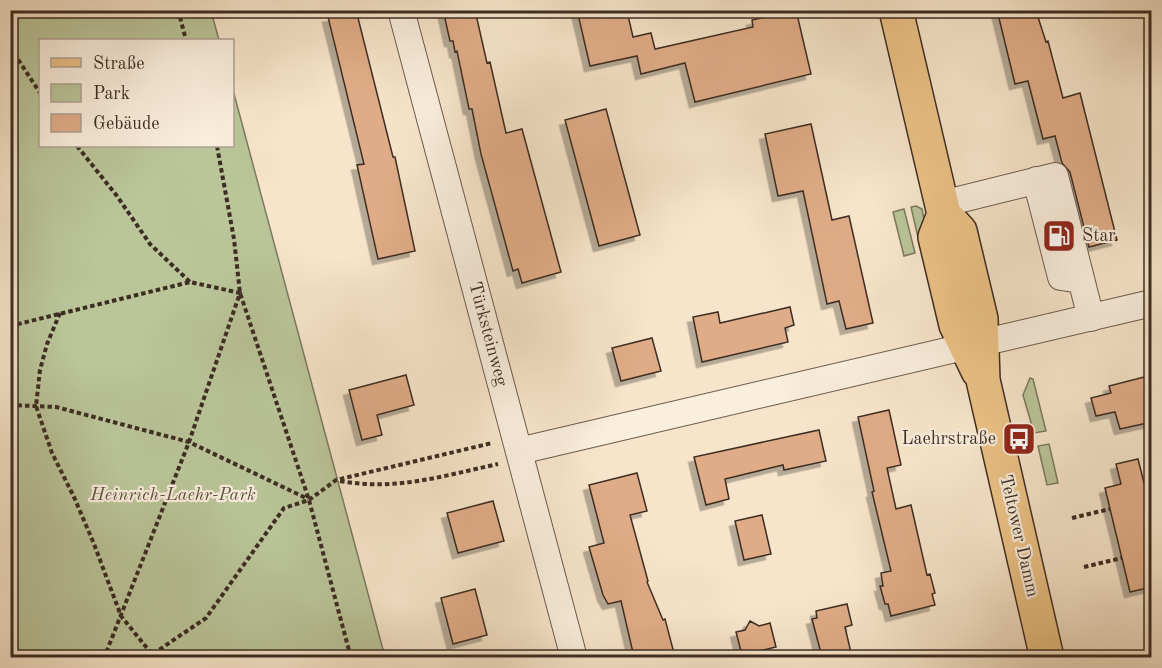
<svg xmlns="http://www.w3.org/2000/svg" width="1162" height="668" font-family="'Old Standard TT',serif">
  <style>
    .green { fill: #bac59a; stroke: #7b795e; stroke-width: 1.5 }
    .building { fill: #e0ac87; stroke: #3c2d23; stroke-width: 1.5; filter: url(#shadow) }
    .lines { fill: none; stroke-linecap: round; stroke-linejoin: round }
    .minor-casing { stroke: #6b5b4d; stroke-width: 28 }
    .major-casing { stroke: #3c2d23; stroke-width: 36 }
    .path { stroke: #3c2d23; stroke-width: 4; stroke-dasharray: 4.5 3; stroke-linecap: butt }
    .minor { stroke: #faeedd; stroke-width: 26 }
    .major { stroke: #ecc286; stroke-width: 33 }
    .labels { text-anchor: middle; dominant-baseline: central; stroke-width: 4.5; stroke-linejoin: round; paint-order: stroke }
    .poi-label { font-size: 18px; fill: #3c2d23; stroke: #faeedd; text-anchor: start }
    .street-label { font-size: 18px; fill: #3c2d23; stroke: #faeedd }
    .park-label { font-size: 18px; font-style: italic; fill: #5c5341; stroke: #faeedd }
  </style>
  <defs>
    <filter id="shadow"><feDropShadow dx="-5.5" dy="5.5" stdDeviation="0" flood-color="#0004"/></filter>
  </defs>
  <rect width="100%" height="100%" fill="#f7e5cb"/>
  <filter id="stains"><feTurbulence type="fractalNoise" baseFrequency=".00333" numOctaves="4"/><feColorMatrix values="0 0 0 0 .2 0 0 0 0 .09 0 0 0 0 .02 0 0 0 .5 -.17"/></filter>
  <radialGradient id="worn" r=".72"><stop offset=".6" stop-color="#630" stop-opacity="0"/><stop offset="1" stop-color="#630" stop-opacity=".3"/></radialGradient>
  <!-- green -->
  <path class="green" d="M10 11H211L219 40H40V146H232L233 90 385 657H11Z
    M916 206 922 209 929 243 920 246 911 207Z
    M904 209 915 253 904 256 893 212Z
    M1030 378 1033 379 1046 431 1034 433 1023 395Z
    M1049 444 1058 483 1047 485 1038 446Z"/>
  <!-- building -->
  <path class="building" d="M333 10H356L393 157H395L415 251 378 259 357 165 364 164 328 17 335 16Z
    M443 10H475L487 63 490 62 506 133 522 129 561 272 522 283 518 269 513 271 481 154 472 109H469L457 51 455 52 453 41H450Z
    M577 10H604L605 17 627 11 633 37 651 33 655 49 753 27 752 20 796 10 811 74 695 102 685 63 641 74 637 56 590 66Z
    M997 10H1034V14H1037L1046 42 1048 41 1063 98 1080 93 1117 240 1089 247 1070 172 1062 163 1055 136 1043 139 1028 81 1015 84Z
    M606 109 640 235 599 246 565 120Z
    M811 124 832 220 849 216 873 323 846 329 839 301 827 304 803 191 778 196 765 134Z
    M790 307 794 325 785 328 788 342 702 362 693 317 718 312 720 323Z
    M652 338 661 371 621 381 612 348Z
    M406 375 414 405 377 415 382 435 362 440 349 390Z
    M1152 375V422L1120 429 1115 412 1096 416 1091 398 1111 393 1109 386Z
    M889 410 901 465 887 468 896 509 911 505 927 575 930 574 935 593 932 594 935 605 891 616 888 604H885L880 586H883L881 573 891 571 872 492 874 491 858 417Z
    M819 430 826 461 784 470 783 465 725 479 729 499 706 505 694 457Z
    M1138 459 1152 515V587L1130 592 1105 488 1121 484 1116 464Z
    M637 473 647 511 630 515 648 581 647 582 663 620 665 619 675 657H634L621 601 608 604 603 595 589 547 604 543 589 485Z
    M493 501 504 541 458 553 447 513Z
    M762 515 771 554 744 560 735 521Z
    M475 589 487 635 453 644 441 598Z
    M847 604 852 625 845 627 852 657H822L812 619 817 618 816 611Z
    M750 621 759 626 770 623 776 647 742 655 736 632 745 630Z"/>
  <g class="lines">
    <!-- minor casing -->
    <g class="minor-casing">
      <path id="minor" d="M401 10 574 658
        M1036 180 1061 277 1081 280
        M942 204 1055 176 1091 318
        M519 451 1152 303"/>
    </g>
    <!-- major casing -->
    <g class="major-casing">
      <path id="major" d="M896 10 944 214 960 231 981 319 983 380 1047 658
        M944 214 935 237 956 325 978 371"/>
    </g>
    <!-- path -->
    <path class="path" d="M178 10 186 40
      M10 47 40 93
      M77 146 117 196 150 244 190 282
      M217 146 234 239 240 293 309 500 351 658
      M60 313 47 344 40 370 36 406 52 453 74 497 94 544 121 616 155 658
      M10 326 190 282 240 293 189 442 104 658
      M10 405 56 407 189 442 308 499
      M340 481C397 491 442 476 498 464
      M1072 518 1110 509
      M1084 567 1122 558
      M147 658 206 618 284 508 309 500 336 480 492 443
      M1149 658 1152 657"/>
    <!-- minor -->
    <use href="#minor" class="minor"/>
    <!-- major -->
    <use href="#major" class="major"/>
  </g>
  <!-- icons -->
  <defs>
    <g id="fuel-square" transform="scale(1.725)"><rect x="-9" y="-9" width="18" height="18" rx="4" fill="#8f2418" stroke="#faeedd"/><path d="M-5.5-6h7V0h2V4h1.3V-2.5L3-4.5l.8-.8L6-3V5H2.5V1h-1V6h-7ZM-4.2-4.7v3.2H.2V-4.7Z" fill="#fff"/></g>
    <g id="bus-square" transform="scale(1.725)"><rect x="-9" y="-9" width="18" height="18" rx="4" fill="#8f2418" stroke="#faeedd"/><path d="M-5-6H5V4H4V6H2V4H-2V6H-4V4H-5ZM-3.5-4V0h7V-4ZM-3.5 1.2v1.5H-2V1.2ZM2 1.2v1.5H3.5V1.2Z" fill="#fff"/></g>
  </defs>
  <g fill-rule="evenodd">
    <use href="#fuel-square" x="1059" y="236"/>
    <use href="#bus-square" x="1019" y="439"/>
  </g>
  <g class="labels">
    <!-- poi labels -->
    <g class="poi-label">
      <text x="1082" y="236">Star</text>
      <text x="996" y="439" text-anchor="end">Laehrstraße</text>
    </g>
    <!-- street labels -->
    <g class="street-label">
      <text transform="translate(488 334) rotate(75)">Türksteinweg</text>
      <text transform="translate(1019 536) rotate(77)">Teltower Damm</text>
    </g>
    <!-- park labels -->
    <g class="park-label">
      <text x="173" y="495">Heinrich-Laehr-Park</text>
    </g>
  </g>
  <!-- margin -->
  <rect width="1162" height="668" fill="none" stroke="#f7e5cb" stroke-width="36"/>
  <rect x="12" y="12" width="1138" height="644" fill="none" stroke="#3c2d23" stroke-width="3"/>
  <rect x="18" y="18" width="1126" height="632" fill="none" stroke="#3c2d23" stroke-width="1.5"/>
  <!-- legend -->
  <rect x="39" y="39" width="195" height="108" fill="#faeedd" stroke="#aea193" stroke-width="1.5"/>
  <rect x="51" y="58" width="30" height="9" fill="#ecc286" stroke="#aea193" stroke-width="1.5"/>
  <text x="93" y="69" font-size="18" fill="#3c2d23">Straße</text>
  <rect x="51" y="84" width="30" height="18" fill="#bac59a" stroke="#aea193" stroke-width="1.5"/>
  <text x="93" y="99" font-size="18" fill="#3c2d23">Park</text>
  <rect x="51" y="114" width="30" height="18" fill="#e0ac87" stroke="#aea193" stroke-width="1.5"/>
  <text x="93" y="129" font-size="18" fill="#3c2d23">Gebäude</text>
  <rect width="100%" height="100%" filter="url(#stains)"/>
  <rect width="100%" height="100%" fill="url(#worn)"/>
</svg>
